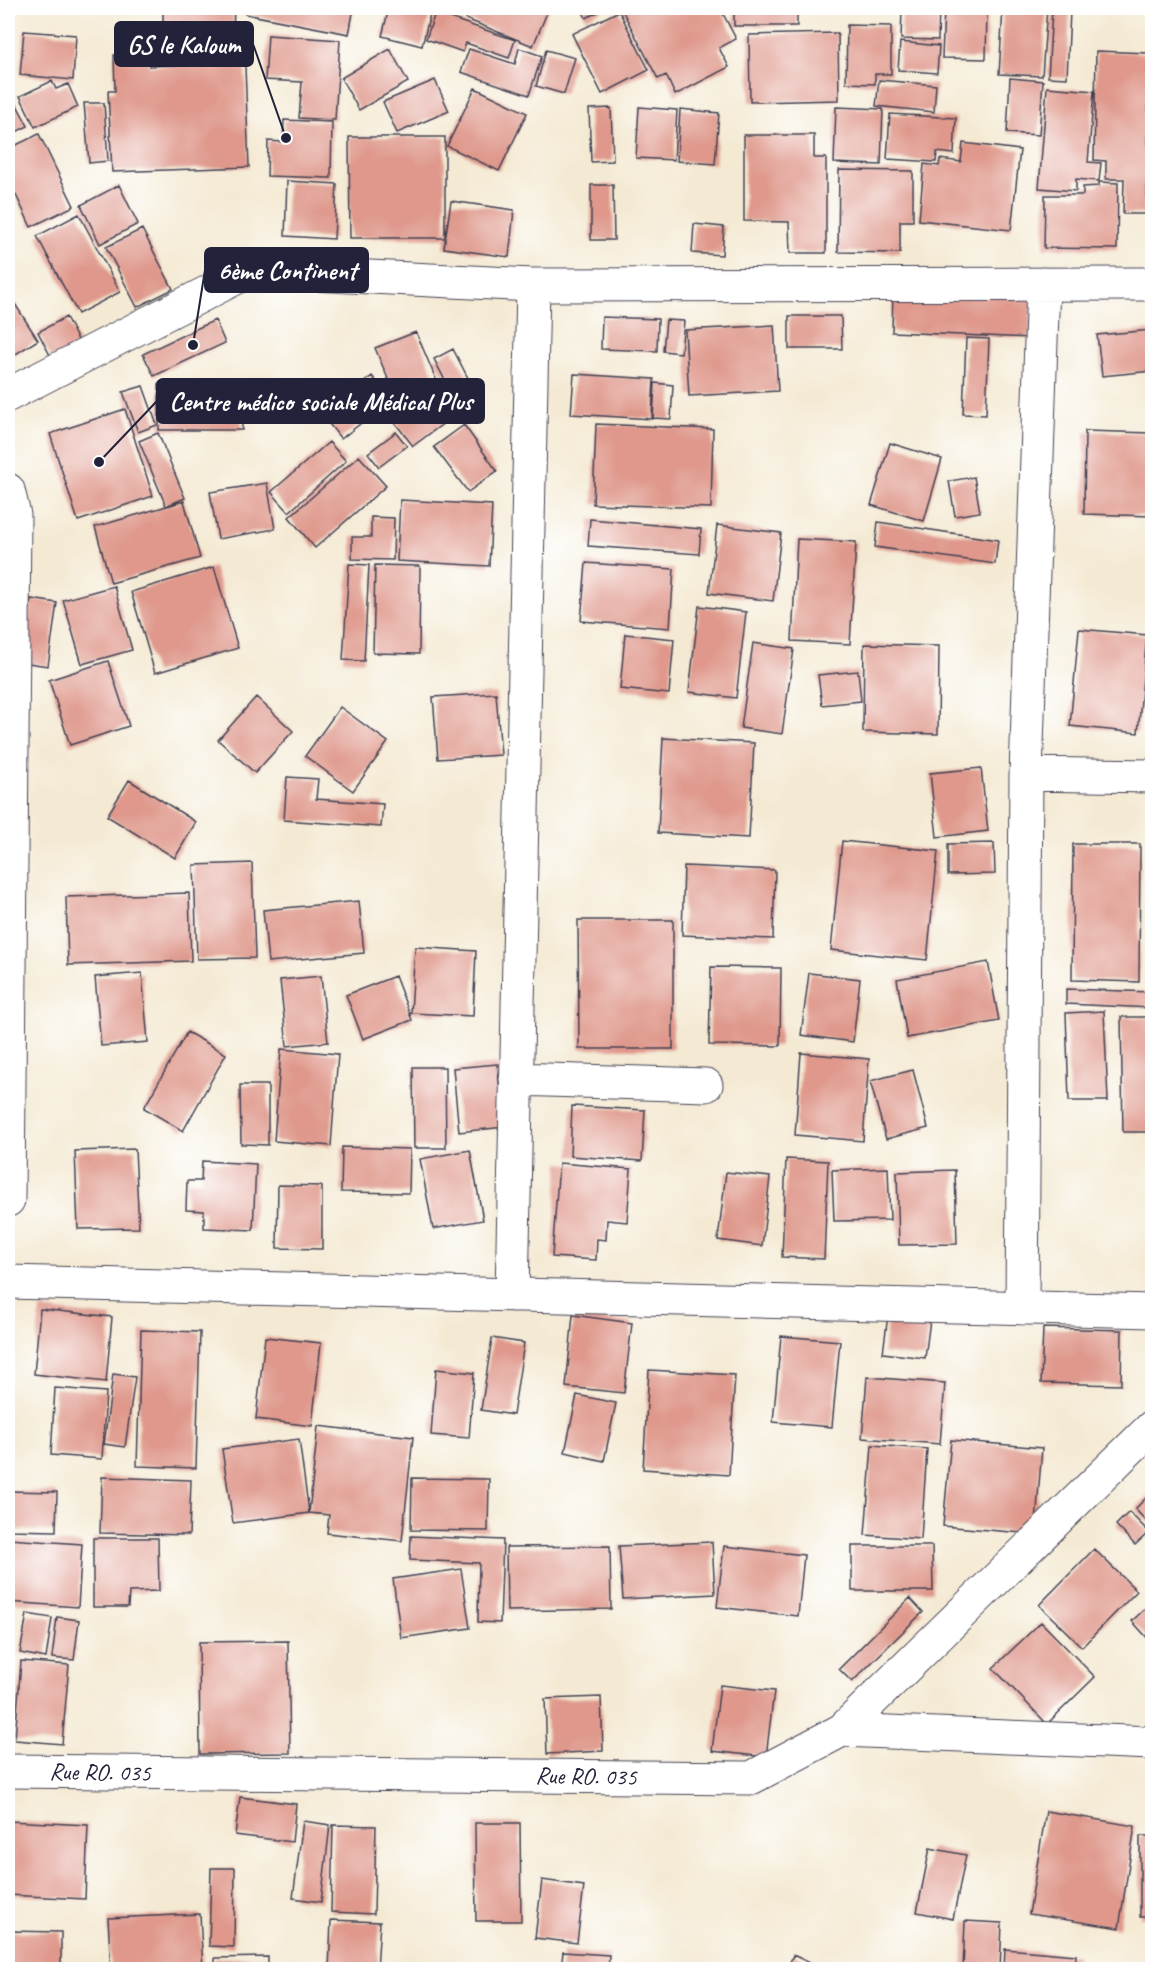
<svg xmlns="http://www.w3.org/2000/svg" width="1160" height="1977" font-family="Caveat,sans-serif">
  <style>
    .building { fill: #df988b }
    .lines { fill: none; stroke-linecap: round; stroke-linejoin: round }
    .minor-casing { stroke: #424052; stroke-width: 35 }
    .minor { stroke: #fff; stroke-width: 33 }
    .labels { text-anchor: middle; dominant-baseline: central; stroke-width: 4.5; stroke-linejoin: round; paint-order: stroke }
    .street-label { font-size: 24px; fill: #22223b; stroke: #fff }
    .leader { fill: none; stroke: #22223b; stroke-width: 2 }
    .callout-dot { fill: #22223b; stroke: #fff; stroke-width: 2 }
    .callout { fill: #22223b; stroke: #22223b; stroke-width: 2 }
    .callout-label { font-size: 26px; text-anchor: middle; font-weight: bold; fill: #fff }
  </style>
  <rect width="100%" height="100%" fill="#fff"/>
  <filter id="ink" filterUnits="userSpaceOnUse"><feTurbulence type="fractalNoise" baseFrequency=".0167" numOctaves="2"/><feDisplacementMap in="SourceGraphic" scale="12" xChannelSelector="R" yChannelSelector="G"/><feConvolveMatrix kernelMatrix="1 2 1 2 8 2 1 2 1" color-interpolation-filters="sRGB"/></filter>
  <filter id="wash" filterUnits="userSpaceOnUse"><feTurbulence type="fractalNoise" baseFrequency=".008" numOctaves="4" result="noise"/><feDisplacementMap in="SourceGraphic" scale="24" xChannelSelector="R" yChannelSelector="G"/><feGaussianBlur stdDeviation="1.35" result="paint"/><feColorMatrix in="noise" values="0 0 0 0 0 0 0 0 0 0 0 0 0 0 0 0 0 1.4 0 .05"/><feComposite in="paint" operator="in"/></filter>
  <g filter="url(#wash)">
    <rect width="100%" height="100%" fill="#f4ead4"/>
    <g id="blocks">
      <!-- building -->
      <path class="building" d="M163 8H234L233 32 163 31Z
        M246 8H354L349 34 245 14Z
        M389 8H422L431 10 422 46 382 36Z
        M470 8H549L533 46 466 19Z
        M581 8H606L586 18Z
        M621 8H720L736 39 719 48 729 67 675 95 666 75 658 79Z
        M734 8H797V26H734Z
        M902 8H939L938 40 901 39Z
        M944 8H987L986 59 942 58Z
        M1003 8H1047L1042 76 999 74Z
        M1052 10 1070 11 1067 78 1048 77Z
        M619 11 649 70 602 94 572 34Z
        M435 13 515 40 509 58 466 43 463 52 426 39Z
        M847 25 891 26V74H875V84L846 83Z
        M24 31 76 35 73 80 20 75Z
        M838 33 839 100 750 102 749 35Z
        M268 35 340 40 335 120 299 118 302 82 265 80Z
        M244 42 249 167 112 172 108 91H115L114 55 148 54 149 66 208 64 207 43Z
        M900 42 939 46 937 73 898 70Z
        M519 48 542 56 529 95 461 72 469 49 515 64Z
        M390 49 408 82 359 110 341 78Z
        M546 50 575 58 564 94 536 86Z
        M1096 51 1149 53 1147 214H1123L1124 179H1106V161L1094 160Z
        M1010 78 1043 81 1039 135 1007 133Z
        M435 80 449 111 397 133 383 102Z
        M879 80 936 85 934 112 876 106Z
        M52 81 56 89 68 84 78 107 35 127 20 96Z
        M1047 87 1094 91 1088 162 1101 163 1099 181 1076 179V191L1039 188Z
        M8 88 28 126 8 136Z
        M475 88 527 113 499 171 447 146Z
        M84 103H104L108 161 89 163Z
        M639 107 677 110 674 160 636 158Z
        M836 107 883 109 881 165 834 163Z
        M611 108 613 161 591 162 589 109Z
        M680 109 719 113 715 164 677 161Z
        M890 114 956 118 954 154 937 152 936 162 887 159Z
        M284 120 332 122 331 178 267 176 268 141 283 142Z
        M39 134 74 206 31 227 8 178V149Z
        M744 135H814V158H826V253H790L789 222 744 221Z
        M349 137H445V238H350Z
        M963 143 1020 150 1011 230 919 220 924 164 939 166 940 159 961 162Z
        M839 170 913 171V221H900V253L838 252Z
        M287 181 337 184 334 239 285 236Z
        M1099 182 1118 183 1117 249 1044 248 1045 195H1083V187L1099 186Z
        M119 185 138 224 100 244 81 205Z
        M591 185H613L614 240H591Z
        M451 201 514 210 509 257 444 248Z
        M79 214 120 292 78 314 37 236Z
        M694 224 724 227 722 255 692 253Z
        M142 229 173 289 137 307 106 247Z
        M893 290 1033 292 1030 338 892 332Z
        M8 293 38 340 8 359Z
        M789 316H841L842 349H789Z
        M66 317 80 344 52 359 38 332Z
        M602 317 658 319 657 351 601 349Z
        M215 320 225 343 154 376 143 354Z
        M666 320 684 321 681 353 663 351Z
        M774 325 778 391 689 396 685 330Z
        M1152 330V371L1102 376 1097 335Z
        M416 332 438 384 397 400 375 348Z
        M966 338 989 339 986 415 963 414Z
        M453 349 469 380 450 390 434 359Z
        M574 374 654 379 652 419 571 414Z
        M372 376 390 400 341 439 322 415Z
        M159 383 241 384 242 430H159Z
        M655 383 673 385 671 419 653 418Z
        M143 386 157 425 138 432 123 392Z
        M443 387 460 411 413 446 395 423Z
        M125 409 153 496 78 521 50 434Z
        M596 424 713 429 711 508 593 504Z
        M464 425 497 471 468 492 434 447Z
        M1085 431 1152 433V516L1084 514Z
        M396 432 407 446 379 467 368 453Z
        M158 433 185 498 166 506 139 441Z
        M329 442 346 461 289 512 271 492Z
        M890 443 942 459 924 521 871 505Z
        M359 456 386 486 315 548 289 517Z
        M974 477 980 512 955 516 949 481Z
        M267 483 275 529 218 539 210 492Z
        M400 500 492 505 489 566 397 561Z
        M184 501 200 558 111 583 95 527Z
        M371 517 394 518 393 560 352 559V537H371Z
        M590 519 701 529 699 554 588 546Z
        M878 522 998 540 995 564 875 547Z
        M717 525 781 533 773 601 709 593Z
        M797 539 856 542 850 644 792 641Z
        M586 563 674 569 670 628 581 621Z
        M349 564 369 565 364 661 343 660Z
        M375 565 420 566 419 654 373 653Z
        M214 567 238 648 155 673 131 592Z
        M114 586 132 650 82 664 63 600Z
        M31 599 57 603 48 666 21 662Z
        M699 606 746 612 736 698 689 692Z
        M1079 629 1147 635 1138 733 1070 726Z
        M625 634 674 639 669 694 620 689Z
        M753 643 794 649 782 734 741 728Z
        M864 644 939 646 938 734 863 732Z
        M108 661 129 726 70 745 49 680Z
        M858 671 861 701 822 705 818 675Z
        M496 693 501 755 438 759 433 697Z
        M256 697 293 731 255 773 218 740Z
        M340 707 388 742 353 791 305 756Z
        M663 738 754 743 749 838 658 833Z
        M981 768 988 831 937 837 930 773Z
        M287 777 318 779 316 799 383 804 381 827 284 820Z
        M129 780 196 822 175 858 107 816Z
        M842 841 938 851 927 960 831 950Z
        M994 843 995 874 948 875V844Z
        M1073 844H1140L1139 982 1072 980Z
        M252 863 255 958 197 959 194 865Z
        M684 866 775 870 773 939 682 935Z
        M189 893 191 961 68 965 66 897Z
        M359 901 364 953 268 962 263 910Z
        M578 920H673V1049H579Z
        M415 947 476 951 473 1016 411 1013Z
        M988 962 999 1021 907 1038 897 979Z
        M711 967 781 968 780 1046 709 1045Z
        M142 973 148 1042 101 1046 95 977Z
        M809 973 860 979 853 1042 801 1035Z
        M321 976 328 1042 287 1046 280 980Z
        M395 976 412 1020 363 1039 346 995Z
        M1066 989 1152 992V1008L1066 1004Z
        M1104 1011 1108 1101H1069L1066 1013Z
        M1121 1017H1152V1132H1123Z
        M187 1032 226 1054 183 1131 144 1108Z
        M281 1049 338 1054 331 1146 274 1141Z
        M801 1053 869 1059 863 1141 795 1135Z
        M497 1064 504 1127 459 1132 453 1068Z
        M413 1067H445L446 1148H414Z
        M913 1070 928 1128 886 1139 870 1081Z
        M240 1085H268V1145L241 1144Z
        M572 1106 645 1110 642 1161 570 1156Z
        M342 1147 410 1149 409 1193 341 1192Z
        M135 1149 139 1228 78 1229 75 1151Z
        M470 1150 483 1220 433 1229 420 1159Z
        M786 1159 828 1161 824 1259 782 1257Z
        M202 1161 256 1164 253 1230 204 1228V1211L186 1210 187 1181H201Z
        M559 1163 631 1169 627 1222 607 1220 606 1240 597 1239 596 1260 552 1257Z
        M888 1168 890 1220 834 1221 832 1170Z
        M955 1170 957 1244 899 1245 897 1172Z
        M726 1172 770 1177 762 1246 718 1240Z
        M278 1185 322 1186V1249L277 1248Z
        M40 1309 112 1317 106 1382 34 1374Z
        M573 1315 632 1323 624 1393 566 1387Z
        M888 1315 930 1320 925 1358 883 1353Z
        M1043 1328 1122 1330 1121 1385 1041 1383Z
        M141 1330 200 1332 196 1468 137 1466Z
        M781 1336 840 1341 832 1427 773 1422Z
        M265 1337 321 1343 312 1426 256 1419Z
        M492 1338 524 1343 513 1415 481 1410Z
        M436 1369 474 1373 469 1438 431 1435Z
        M649 1370 735 1375 729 1475 643 1469Z
        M113 1374 135 1377 125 1447 104 1444Z
        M867 1377 945 1383 940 1444 862 1438Z
        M55 1388 106 1392 102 1459 51 1455Z
        M577 1395 616 1403 604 1461 565 1452Z
        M318 1426 413 1437 402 1541 327 1533 329 1515 309 1513Z
        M299 1439 309 1513 233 1523 222 1449Z
        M951 1440 1042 1448 1035 1534 943 1526Z
        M872 1445 927 1449 921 1539 865 1535Z
        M102 1477 191 1480 189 1535 100 1533Z
        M412 1478 489 1479 488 1531 411 1530Z
        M8 1491 57 1492 56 1531 8 1530Z
        M1152 1492V1527L1135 1509Z
        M1129 1512 1149 1532 1135 1545 1116 1525Z
        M411 1536 503 1540 500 1623 478 1622 479 1563 410 1560Z
        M93 1538H158L159 1591 129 1592 128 1607H93Z
        M8 1539 82 1544 78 1607 8 1602Z
        M712 1542 715 1594 623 1599 619 1546Z
        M610 1546 611 1609 507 1611 506 1547Z
        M724 1546 804 1555 798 1616 717 1607Z
        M852 1546H932L933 1591H852Z
        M1094 1549 1137 1591 1082 1647 1039 1605Z
        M461 1569 470 1628 401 1638 393 1579Z
        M910 1598 923 1612 852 1682 839 1669Z
        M1152 1602V1643L1132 1621Z
        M27 1614 52 1618 46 1658 20 1653Z
        M57 1617 79 1620 74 1660 52 1658Z
        M1041 1622 1095 1677 1047 1724 993 1668Z
        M288 1641 290 1753 200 1754 199 1642Z
        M21 1661 69 1665 62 1744 15 1740Z
        M720 1685 774 1691 766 1757 712 1751Z
        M601 1697 603 1751 547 1754 545 1699Z
        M240 1797 296 1804 292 1842 235 1835Z
        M1046 1811 1135 1826 1119 1928 1029 1914Z
        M8 1821 88 1825 85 1899 8 1895Z
        M303 1821 330 1825 321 1902 293 1898Z
        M475 1823H520L521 1921H476Z
        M333 1825 376 1826 374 1914 331 1912Z
        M1140 1836H1152V1917H1140Z
        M930 1848 966 1855 953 1919 917 1912Z
        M211 1868H235L234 1947 209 1946Z
        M542 1880 584 1886 577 1943 535 1938Z
        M200 1914 203 1970H111L108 1918Z
        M331 1920 380 1922 377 1970H329Z
        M965 1921 1002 1923 1000 1970H963Z
        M8 1931 61 1932V1970H8Z
        M1005 1949 1076 1955 1075 1970H1004Z
        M563 1952 609 1955 608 1970H561Z
        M793 1955 825 1970H787Z
        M268 1957V1970H215V1958Z"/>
    </g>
  </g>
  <g filter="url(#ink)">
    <use href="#blocks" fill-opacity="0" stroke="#424052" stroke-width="1.5"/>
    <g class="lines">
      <!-- minor casing -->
      <g class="minor-casing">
        <path id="minor" d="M8 395 249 271 533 285 1152 284
          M8 490 14 515 8 1200
          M1026 774 1152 776
          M516 1079 706 1085
          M8 1282 1152 1311
          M512 1295 533 285
          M1022 1308 1026 774 1043 284
          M842 1730 1152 1427
          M8 1771 751 1778 842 1730 1152 1743"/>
      </g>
      <!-- minor -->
      <use href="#minor" class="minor"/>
    </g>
  </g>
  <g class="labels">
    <!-- street labels -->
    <g class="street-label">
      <text transform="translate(100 1772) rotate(1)">Rue RO. 035</text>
      <text transform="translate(586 1776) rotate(1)">Rue RO. 035</text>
    </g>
  </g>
  <!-- callouts -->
  <path class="leader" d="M286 138L253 44M193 345L205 270M99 462L157 401"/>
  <g class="callout-dot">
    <circle cx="286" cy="138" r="6"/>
    <circle cx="193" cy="345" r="6"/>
    <circle cx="99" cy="462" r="6"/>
  </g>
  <g class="callout">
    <rect x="115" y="22" width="138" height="44" rx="6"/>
    <rect x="205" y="248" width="163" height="44" rx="6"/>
    <rect x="157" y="379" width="327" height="44" rx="6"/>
  </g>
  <g class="callout-label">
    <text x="184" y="53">GS le Kaloum</text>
    <text x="287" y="279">6ème Continent</text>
    <text x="321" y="410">Centre médico sociale Médical Plus</text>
  </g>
  <!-- margin -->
  <rect width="1160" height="1977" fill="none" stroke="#fff" stroke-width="30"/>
</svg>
